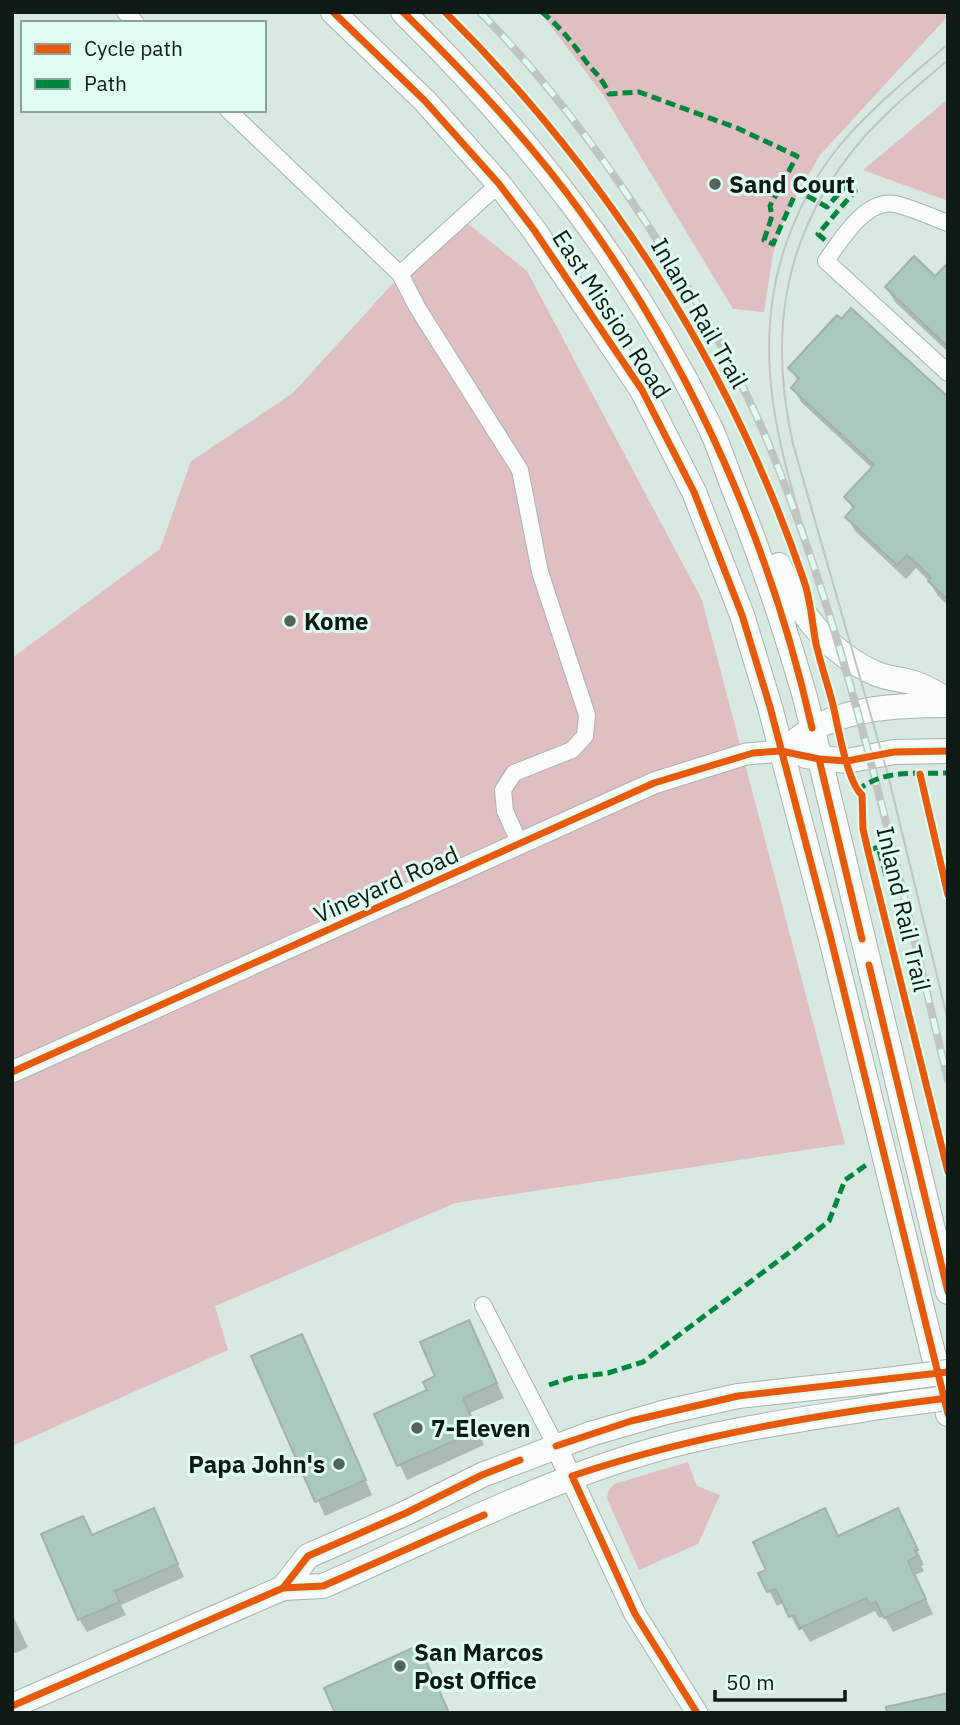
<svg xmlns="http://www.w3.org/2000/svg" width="960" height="1725" font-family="'IBM Plex Sans',sans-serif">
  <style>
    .green { fill: #e0bfc3 }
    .shadow { fill: #0003 }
    .building { fill: #a9c9bd; stroke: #a4b0ab; stroke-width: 2 }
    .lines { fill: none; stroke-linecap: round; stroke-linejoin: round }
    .street-casing { stroke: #a8b4ae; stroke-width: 18 }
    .secondary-casing { stroke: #a8b4ae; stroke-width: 23 }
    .primary-casing { stroke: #a8b4ae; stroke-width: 26 }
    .street { stroke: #f9fcfa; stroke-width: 16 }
    .secondary { stroke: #f9fcfa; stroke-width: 21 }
    .primary { stroke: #f9fcfa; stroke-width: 24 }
    .tram { stroke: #c0c5c2; stroke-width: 2 }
    .rail-casing { stroke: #c0c5c2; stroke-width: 8 }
    .rail { stroke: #dffdef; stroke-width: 5; stroke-dasharray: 16; stroke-linecap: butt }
    .primary-bridge-casing { stroke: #a8b4ae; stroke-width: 26; stroke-linecap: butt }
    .primary-bridge { stroke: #f9fcfa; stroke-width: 24 }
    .quiet { stroke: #00873e; stroke-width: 5; stroke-dasharray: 10 5; stroke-linecap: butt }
    .cycleway-casing { stroke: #dffdef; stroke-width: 11 }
    .cycleway { stroke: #e8590c; stroke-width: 7 }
    .poi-dot { fill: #55625c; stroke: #dffdef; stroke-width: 2.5 }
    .labels { text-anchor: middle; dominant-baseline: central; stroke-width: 6; stroke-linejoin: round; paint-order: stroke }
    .poi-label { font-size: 24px; font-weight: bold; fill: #0f1a15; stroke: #dffdef; text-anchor: start }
    .street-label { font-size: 24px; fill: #0f1a15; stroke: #dffdef }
  </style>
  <rect width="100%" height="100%" fill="#d8e9e1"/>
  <!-- green -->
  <path class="green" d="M540 12H948V16L820 155 785 216 773 254 764 312 733 309 604 96Z
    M948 99V201L863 170Z
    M456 214 527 271 702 600 845 1144 455 1203 215 1306 228 1350 12 1446V658L160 549 191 461 293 393Z
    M688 1462 697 1486 720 1495 698 1544 639 1570 608 1501C606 1494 609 1490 614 1484Z"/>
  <!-- shadow -->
  <path class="shadow" d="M948 265V352L895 302 887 288 935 279Z
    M791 368 948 400V605L938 596 929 581 916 568 906 579 855 531 847 517 854 510 846 498 873 469 801 402 793 388 798 382Z
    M468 1322 504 1398 470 1413 484 1445 407 1480 376 1415 429 1391Z
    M301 1336 372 1495 325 1516 253 1356Z
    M153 1510 184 1577 121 1605 126 1615 87 1632 79 1619 92 1537Z
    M906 1525 924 1565 921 1566 924 1571 915 1575 933 1614 893 1632 884 1616 879 1618 875 1611 810 1642 802 1629 799 1631 784 1603 777 1606 761 1574 839 1538Z
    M12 1614 28 1647 16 1653 12 1652Z"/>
  <!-- building -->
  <path class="building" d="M914 256 935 276 948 263V347L885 287Z
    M851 308 948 397V600L928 581 931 577 907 555 897 565 845 517 854 507 844 497 874 465 791 388 799 378 788 368 837 315 841 319Z
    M469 1320 497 1383 463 1398 477 1431 397 1466 374 1414 427 1390 423 1382 435 1376 420 1342Z
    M302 1334 366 1480 315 1502 251 1356Z
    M154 1508 178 1564 115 1591 120 1602 78 1620 41 1534 83 1516 92 1535Z
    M825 1508 838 1536 898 1508 918 1550 915 1551 917 1556 908 1561 926 1599 884 1618 876 1602 870 1605 866 1598 800 1628 794 1615 789 1617 776 1589 767 1592 758 1573 766 1570 753 1542Z
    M419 1645 449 1713H335L324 1688Z
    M948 1693V1713H887L886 1707Z"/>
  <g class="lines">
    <!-- street casing -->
    <g class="street-casing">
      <path id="street" d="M125 12 136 23
        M228 110 400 274 499 184
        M948 223C931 217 913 208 895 204 865 199 841 240 826 261L948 373
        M400 274 417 307 520 470 540 572 587 715 585 736 572 750 514 773 503 790 505 811 520 844
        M483 1305 556 1446"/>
    </g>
    <!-- secondary casing -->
    <g class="secondary-casing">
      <path id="secondary" d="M12 1072 654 783 746 754 781 751
        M556 1446 635 1614 697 1713"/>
    </g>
    <!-- primary casing -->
    <g class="primary-casing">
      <path id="primary" d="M333 12 425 101 499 184 534 230 642 390 694 492 742 615 770 707 830 935 948 1414
        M403 12C527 134 630 266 708 423 719 445 726 469 735 492 762 559 785 628 805 697L948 1292
        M779 565C797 613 830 654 877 674 889 679 902 679 914 683 926 687 937 694 948 700
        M799 738C840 707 898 705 948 705
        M806 756 847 761 894 752 948 751
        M283 1588 308 1556 406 1513 482 1475 590 1434 666 1412 738 1396 887 1380
        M12 1706 283 1588 323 1586C427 1541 529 1488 637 1455 720 1429 808 1419 893 1405"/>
    </g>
    <!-- street -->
    <use href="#street" class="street"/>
    <!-- secondary -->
    <use href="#secondary" class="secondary"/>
    <!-- primary -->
    <use href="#primary" class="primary"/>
    <!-- tram -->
    <path class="tram" d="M948 60C920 84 890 108 865 136 785 227 767 328 793 444L888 775 948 1021
      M829 611C793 488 742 372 786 244 798 210 814 178 836 150 868 110 909 78 948 44"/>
    <!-- rail casing -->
    <g class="rail-casing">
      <path id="rail" d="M480 12C551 84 611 167 665 252 704 312 739 373 767 440 852 646 895 865 948 1080"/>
    </g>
    <!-- rail -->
    <use href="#rail" class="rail"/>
    <!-- primary-bridge casing -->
    <g class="primary-bridge-casing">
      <path id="primary-bridge" d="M887 1380 948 1372
        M893 1405 948 1398"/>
    </g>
    <!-- primary-bridge -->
    <use href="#primary-bridge" class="primary-bridge"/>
    <!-- quiet -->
    <path class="quiet" d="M542 12C563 30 571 41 587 63 597 75 602 78 609 94L639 92 737 128 797 156 770 206 772 216 764 240 773 244 797 190 827 207 847 184 855 191 818 234 826 241
      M857 791C882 769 916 774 948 773
      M868 851 878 847 886 875
      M549 1385 570 1378 608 1373 643 1362 794 1249 829 1221 845 1180 869 1163"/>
    <!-- cycleway casing -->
    <g class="cycleway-casing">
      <path id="cycleway" d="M333 12 425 101 499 184 534 230 642 390 694 492 742 615 770 707 830 935 948 1414
        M403 12C468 76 532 143 585 218 694 370 771 546 812 728
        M445 12C606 172 731 366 804 581 811 601 812 623 816 644 821 665 828 685 833 705 838 726 847 782 862 795L863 829 868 851 948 1172
        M819 759 862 939
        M920 774 948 895
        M869 965 948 1292
        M12 1072 654 783 753 753 781 751 819 759 847 761 894 752 948 751
        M556 1446 631 1421 738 1396 948 1372
        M283 1588 308 1556 406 1513 482 1475 520 1460
        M12 1706 283 1588 323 1586 484 1515
        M697 1713 635 1614 572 1476C694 1435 820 1414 948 1398"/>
    </g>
    <!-- cycleway -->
    <use href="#cycleway" class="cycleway"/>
  </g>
  <!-- markers -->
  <g class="poi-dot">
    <circle cx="715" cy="184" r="7"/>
    <circle cx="290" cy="621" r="7"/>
    <circle cx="417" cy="1428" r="7"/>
    <circle cx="339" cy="1464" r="7"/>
    <circle cx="400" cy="1666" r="7"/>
  </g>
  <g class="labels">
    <!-- poi labels -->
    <g class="poi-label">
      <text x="729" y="184">Sand Court</text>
      <text x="304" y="621">Kome</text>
      <text x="431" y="1428">7-Eleven</text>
      <text x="325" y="1464" text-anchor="end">Papa John's</text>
      <text x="414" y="1652">San Marcos<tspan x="414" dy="28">Post Office</tspan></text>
    </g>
    <!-- street labels -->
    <g class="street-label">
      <text transform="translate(700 313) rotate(60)">Inland Rail Trail</text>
      <text transform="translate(612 314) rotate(57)">East Mission Road</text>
      <text transform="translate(386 884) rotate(-24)">Vineyard Road</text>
      <text transform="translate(904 909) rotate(77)">Inland Rail Trail</text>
    </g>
  </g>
  <!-- border -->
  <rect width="960" height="1725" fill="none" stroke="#0f1a15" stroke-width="28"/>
  <!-- legend -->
  <rect x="21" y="21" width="245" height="91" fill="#dffdef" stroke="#8ca298" stroke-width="2"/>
  <rect x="35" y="44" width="35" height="10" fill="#e8590c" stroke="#8ca298" stroke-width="2"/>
  <text x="84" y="56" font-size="21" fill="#0f1a15">Cycle path</text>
  <rect x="35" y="79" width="35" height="10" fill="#00873e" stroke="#8ca298" stroke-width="2"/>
  <text x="84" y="91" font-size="21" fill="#0f1a15">Path</text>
  <!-- scale -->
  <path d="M715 1690v10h130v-10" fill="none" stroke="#0f1a15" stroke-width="3.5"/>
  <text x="726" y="1690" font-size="21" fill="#0f1a15" stroke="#dffdef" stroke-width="5" paint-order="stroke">50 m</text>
</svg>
